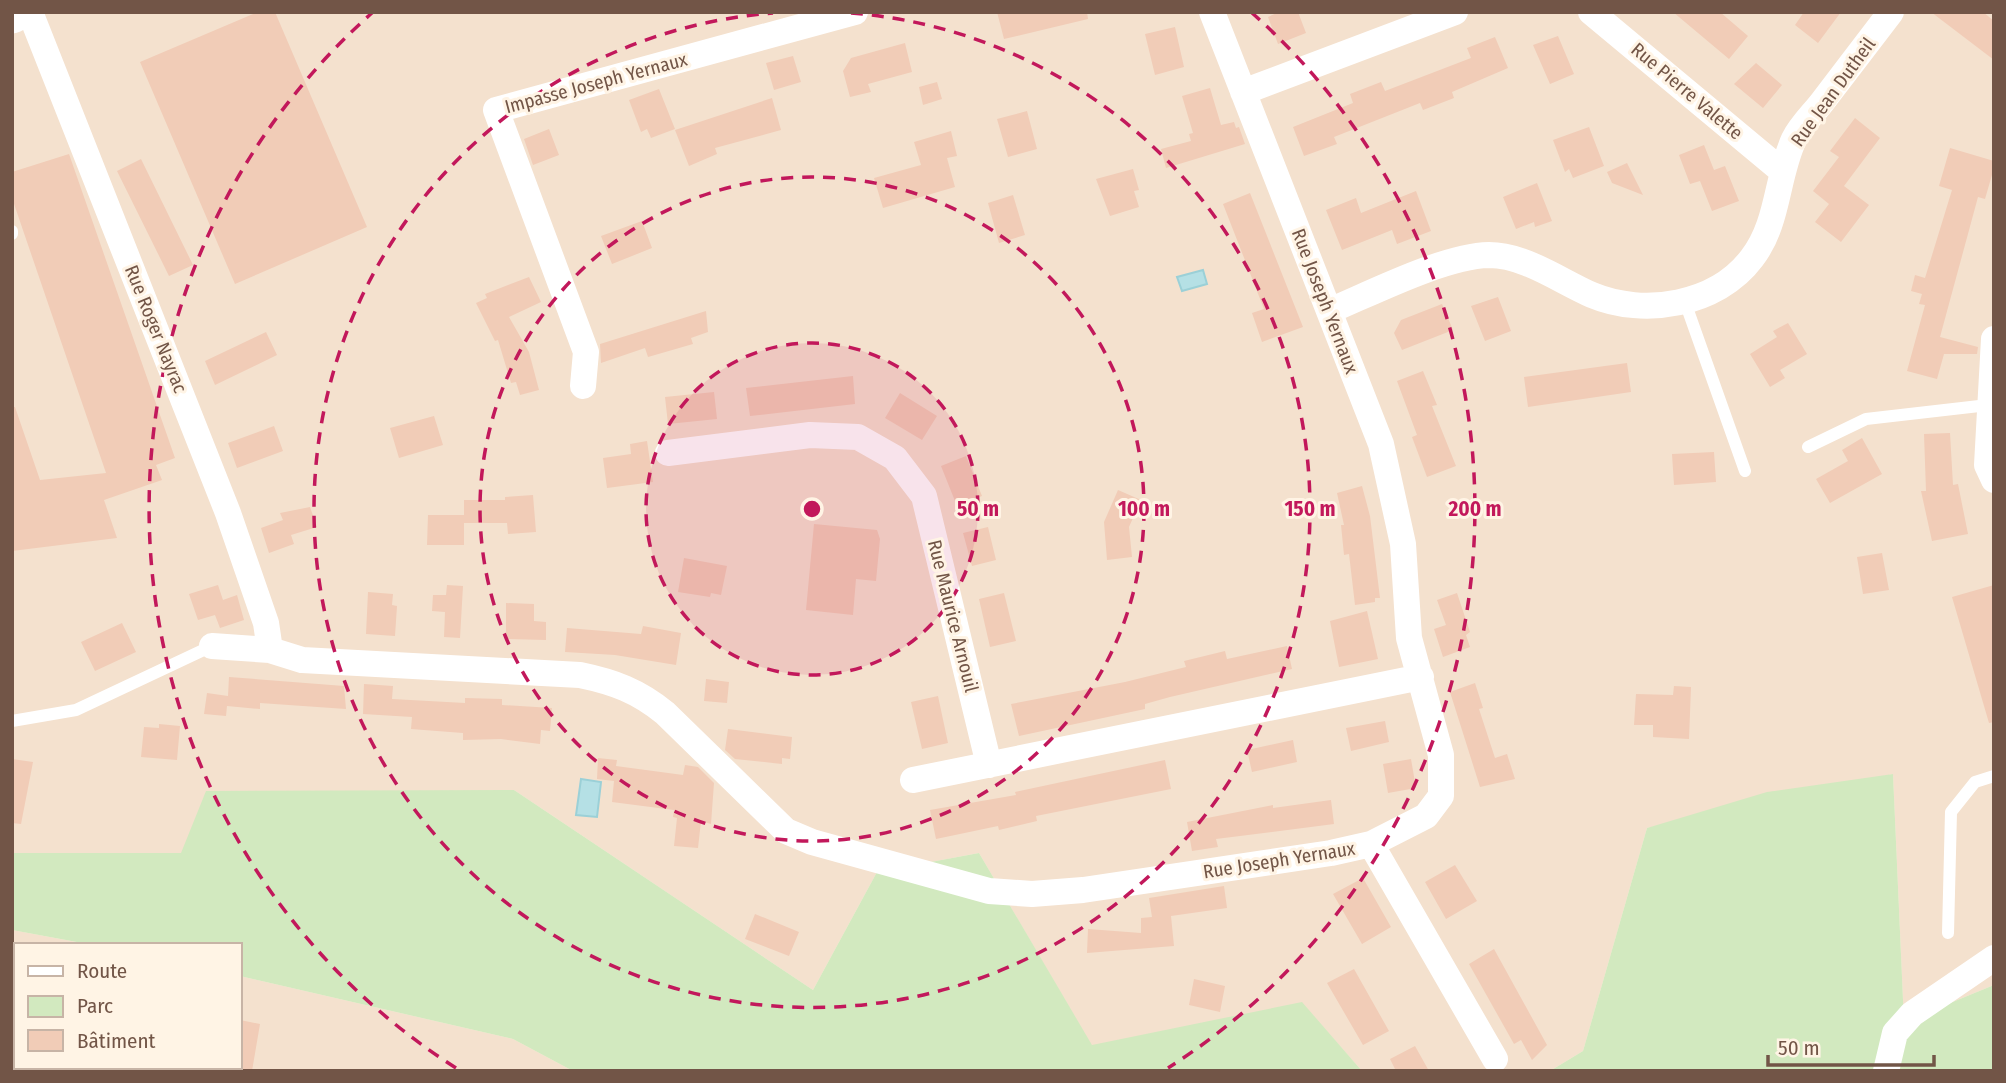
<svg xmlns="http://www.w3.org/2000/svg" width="2006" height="1083" font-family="'Fira Sans Condensed',sans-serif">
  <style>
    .residential { fill: #f4e1ce }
    .green { fill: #d2e9bf }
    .water { fill: #b5e0e5; stroke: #9bd0d7; stroke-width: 2 }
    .building { fill: #f1ccb7 }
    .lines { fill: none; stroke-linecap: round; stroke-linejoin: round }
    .service { stroke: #fff; stroke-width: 12 }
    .minor { stroke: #fff; stroke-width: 26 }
    .secondary { stroke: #fff; stroke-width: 37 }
    .ring { fill: none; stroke: #c2185b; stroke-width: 3.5; stroke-dasharray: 12 9 }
    .labels { text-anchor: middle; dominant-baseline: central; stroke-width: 6; stroke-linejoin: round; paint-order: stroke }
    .street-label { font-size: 19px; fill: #725547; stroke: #fff4e5 }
    .centre { fill: #c2185b; stroke: #fff4e5; stroke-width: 3.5 }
    .ring-label { font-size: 21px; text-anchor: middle; font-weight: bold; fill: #c2185b; stroke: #fff4e5; stroke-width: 6; stroke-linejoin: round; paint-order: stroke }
  </style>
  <rect width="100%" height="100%" fill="#fcf0df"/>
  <!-- residential -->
  <path class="residential" d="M12 12H1994V985L1904 1022 1893 774 1647 828 1583 1051 1550 1071H1362L1302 1003 1092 1046 979 853 877 872 813 990 514 790 181 853H12Z
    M12 930 93 945H16V1067H240V976L513 1039 573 1071H12Z"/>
  <!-- green -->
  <path class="green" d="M1893 774 1904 1022 1994 985V1071H1550L1583 1051 1647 828 1767 792Z
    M514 790 813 990 877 872 979 853 1092 1045 1302 1002 1362 1071H573L513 1039 240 976V945H93L12 930V853H181L206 791Z"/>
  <!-- water -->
  <path class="water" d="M1203 270 1207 284 1182 291 1177 277Z
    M581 779 601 782 597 817 576 815Z"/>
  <!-- building -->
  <path class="building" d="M258 12H275L367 227 235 284 140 62Z
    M997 12H1087L1088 19 1004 39Z
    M1279 12H1298L1306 33 1278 44 1268 17Z
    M1673 12H1720L1748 36 1729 59Z
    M1804 12H1841L1818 43 1795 25Z
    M1931 12H1983L1994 21V60Z
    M1175 27 1184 67 1155 75 1145 34Z
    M1558 36 1574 74 1550 84 1533 45Z
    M1495 37 1508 68 1452 92 1454 98 1423 110 1420 103 1334 137 1337 144 1304 156 1293 127 1353 103 1350 94 1381 82 1385 91 1471 58 1467 48Z
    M905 43 912 72 868 84 871 92 850 97 843 71 851 58Z
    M793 56 801 82 774 90 766 63Z
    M1756 63 1782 85 1763 108 1734 84Z
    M937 82 942 99 923 105 919 87Z
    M1210 88 1221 125 1234 122 1236 128 1239 127 1245 144 1166 168 1161 149 1191 141 1189 134 1193 133 1182 96Z
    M659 89 675 129 651 138 647 129 641 132 629 100Z
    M772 98 781 130 715 148 717 154 689 166 675 130Z
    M1027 111 1037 149 1008 157 997 119Z
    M1855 118 1880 138 1844 186 1869 205 1841 242 1815 222 1829 204 1813 191 1839 157 1830 151Z
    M1589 127 1604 166 1573 178 1569 169 1565 172 1553 140Z
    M549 129 559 155 533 165 524 139Z
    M951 131 957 156 947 158 955 187 883 208 874 178 921 165 914 142Z
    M1704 145 1714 170 1725 166 1739 201 1712 211 1700 181 1690 184 1679 155Z
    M1950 148 1994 161V168L1985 199 1978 197 1940 337 1978 347 1977 354H1944L1937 379 1907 371 1925 305 1919 304 1922 294 1911 291 1915 275 1925 278 1952 190 1939 186Z
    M69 154 175 458 156 465 162 480 104 500 117 538 12 551V407H15L40 480 106 473 12 198V172Z
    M141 159 193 265 169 276 117 171Z
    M1627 163 1643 195 1612 183 1607 172Z
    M1133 169 1139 190 1134 191 1139 207 1110 216 1096 179Z
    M1537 183 1552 221 1535 227 1534 222 1516 229 1503 197Z
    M1416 191 1431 231 1397 244 1392 230 1342 250 1326 210 1356 198 1361 213Z
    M1250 193 1303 327 1262 342 1252 313 1264 309 1223 204Z
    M1013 195 1025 235 999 243 988 203Z
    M642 221 652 248 612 264 601 236Z
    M529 277 541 302 509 317 529 352 539 390 520 395 516 382 511 383 498 340 495 341 476 303 487 298 485 294Z
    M1498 297 1511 331 1485 341 1471 306Z
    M1442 304 1453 330 1402 350 1394 333 1401 320Z
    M706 311 708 332 691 338 693 344 648 357 645 348 601 363 600 344Z
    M1788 323 1807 354 1780 370 1785 378 1770 387 1750 354 1777 337 1773 331Z
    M266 332 277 355 215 385 205 361Z
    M1627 363 1631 392 1528 407 1524 377Z
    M1423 371 1437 405 1432 406 1456 466 1427 477 1412 437 1417 435 1397 381Z
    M853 376 855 404 750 416 746 388Z
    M714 392 717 419 668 424 665 397Z
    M900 393 937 416 922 440 885 418Z
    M434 416 443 445 399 458 390 428Z
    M274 426 283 451 237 468 228 443Z
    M1950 433 1953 485 1958 484 1968 534 1932 541 1921 491H1926L1924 434Z
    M1862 438 1882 474 1830 503 1816 479 1848 461 1842 450Z
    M647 441 653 482 607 488 603 458 631 454 630 444Z
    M1714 452 1716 482 1674 485 1672 454Z
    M966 456 982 496 957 506 941 466Z
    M1362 486 1370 516 1380 598H1375V602L1355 605 1349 554 1344 555 1341 525H1344L1337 493Z
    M1118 490 1141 500 1129 527 1132 557 1107 560 1104 522Z
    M533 495 536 532 508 534 507 523H464V545H427L428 515H464V500H505V497Z
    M310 507 317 527 291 535 294 544 269 553 261 528 283 520 280 513Z
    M814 524 877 530 880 539 876 581 856 579 853 615 806 610Z
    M988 527 996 560 972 566 963 533Z
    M1882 553 1889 590 1863 594 1857 557Z
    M684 558 727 566 721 595 711 593 710 597 678 592Z
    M218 585 223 600 237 595 244 620 220 628 215 615 198 620 189 594Z
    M447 585 463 586 460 638 444 637 445 612 432 611 433 595H446Z
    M1994 585V722L1989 723 1952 597Z
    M368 592 393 594 392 605 397 606 395 636 366 634Z
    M1004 593 1016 641 990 647 979 599Z
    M1457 593 1470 632 1466 635 1470 647 1443 657 1434 629 1446 625 1437 600Z
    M506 603 534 604V621L546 622V640L506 639Z
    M1367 611 1378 659 1339 667 1330 621Z
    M122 623 136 652 95 671 81 642Z
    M643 626 681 633 676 665 615 655 565 652 567 628 641 634Z
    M1287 646 1292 669 1170 697 1145 704V709L1019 736 1011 704 1125 682 1186 667 1184 661 1225 651 1227 659Z
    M229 677 344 686 346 709 260 703V709L227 706 226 716 204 714 207 693 228 696Z
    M706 679 729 682 727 703 704 701Z
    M1475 683 1483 708 1479 709 1495 758 1507 754 1515 779 1480 787 1450 692Z
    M364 684 393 686 392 699 465 703V698L502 699V705L552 708 550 731 541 730 540 744 501 739 463 740V733L411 729 412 717 363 714Z
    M1674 686 1691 687 1689 739 1653 737V725H1634L1636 694 1673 695Z
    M938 696 948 743 922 749 911 702Z
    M1385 721 1389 742 1351 751 1346 728Z
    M159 724 180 726 177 760 141 757 144 727 159 728Z
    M728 729 792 737 790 759 782 758V764L735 759 725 750Z
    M1293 740 1297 762 1252 772 1247 750Z
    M598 758 617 760 616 766 683 775 685 765 698 767 714 783 711 824 701 821 698 848 674 846 677 818 673 817 674 810 612 802 614 781 597 779Z
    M12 759 33 762 21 824 12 823Z
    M1411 759 1416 788 1388 793 1383 764Z
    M1165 760 1171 789 1036 816 1037 821 999 830 998 826 936 839 930 810 1016 795 1015 792Z
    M1331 800 1334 824 1216 839 1218 847 1192 851 1187 822 1273 805V808Z
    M1455 865 1477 901 1446 919 1425 882Z
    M1363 878 1391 927 1362 944 1333 894Z
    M1224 886 1227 908 1171 916 1174 946 1087 953 1088 929 1141 933V918L1152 917 1149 898Z
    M755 914 799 932 789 956 745 939Z
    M1494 949 1547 1045 1532 1060 1521 1040 1514 1044 1469 964Z
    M1354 969 1389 1031 1363 1045 1327 983Z
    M1194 979 1225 986 1220 1012 1189 1005Z
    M240 1020 260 1024 252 1071H240Z
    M1415 1046 1429 1071H1396L1390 1059Z"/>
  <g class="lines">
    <!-- service -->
    <path class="service" d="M12 231V234
      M1685 302 1745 471
      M1808 447 1866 419 1988 405
      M12 721 76 710 212 646
      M1948 933 1951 812 1975 782 1994 776"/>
    <!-- minor -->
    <path class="minor" d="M30 12 228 513 266 623 270 650
      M1591 12 1782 171
      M1243 92 1455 12
      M1329 311C1372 293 1444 256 1489 255 1525 255 1560 281 1592 295 1644 317 1717 305 1752 258 1779 223 1776 178 1794 139 1801 125 1814 113 1823 101 1846 71 1868 42 1891 12
      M1994 339 1987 465 1994 480
      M583 386 586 352 496 110 855 12
      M668 453 810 435 858 437 895 458 924 496 989 765
      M212 646 270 650 302 660 580 675C614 682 638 691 665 713L786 831 812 842 989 891 1032 894 1083 890 1331 853 1371 844 1426 816 1441 796V755L1409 638 1403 544 1381 444 1212 12
      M913 780 1421 677
      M1371 844 1495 1059
      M1886 1071 1895 1033 1912 1014 1994 958"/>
    <!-- secondary -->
    <path class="secondary" d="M12 15 18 12"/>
  </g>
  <!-- distance rings -->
  <circle cx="812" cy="509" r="166" fill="#c2185b" fill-opacity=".12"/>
  <g class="ring">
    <circle cx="812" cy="509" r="166"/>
    <circle cx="812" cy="509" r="332"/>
    <path d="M851 13A498 498 0 1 1 773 13"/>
    <path d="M456 1068A663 663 0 0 1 373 12M1251 12A663 663 0 0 1 1168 1068"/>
  </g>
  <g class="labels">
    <!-- street labels -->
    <g class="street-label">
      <text transform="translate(596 83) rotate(-15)">Impasse Joseph Yernaux</text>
      <text transform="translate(1687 91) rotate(40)">Rue Pierre Valette</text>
      <text transform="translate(1833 92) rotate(-54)">Rue Jean Dutheil</text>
      <text transform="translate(1325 301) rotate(69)">Rue Joseph Yernaux</text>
      <text transform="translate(156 329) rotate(68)">Rue Roger Nayrac</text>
      <text transform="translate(953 616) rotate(76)">Rue Maurice Arnouil</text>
      <text transform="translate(1279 860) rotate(-9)">Rue Joseph Yernaux</text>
    </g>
  </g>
  <circle cx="812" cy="509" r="10" class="centre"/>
  <g class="ring-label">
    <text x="978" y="516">50 m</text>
    <text x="1144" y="516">100 m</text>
    <text x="1310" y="516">150 m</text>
    <text x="1475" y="516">200 m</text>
  </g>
  <!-- border -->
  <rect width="2006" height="1083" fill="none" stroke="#725547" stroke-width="28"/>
  <!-- legend -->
  <rect x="14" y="943" width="228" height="126" fill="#fff4e5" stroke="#c7b4a6" stroke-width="2"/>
  <rect x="28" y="966" width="35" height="10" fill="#ffffff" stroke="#c7b4a6" stroke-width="2"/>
  <text x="77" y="978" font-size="21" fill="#725547">Route</text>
  <rect x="28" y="996" width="35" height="21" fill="#d2e9bf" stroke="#c7b4a6" stroke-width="2"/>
  <text x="77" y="1013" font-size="21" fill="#725547">Parc</text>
  <rect x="28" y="1030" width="35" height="21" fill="#f1ccb7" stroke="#c7b4a6" stroke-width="2"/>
  <text x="77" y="1048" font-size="21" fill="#725547">Bâtiment</text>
  <!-- scale -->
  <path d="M1768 1055v10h166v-10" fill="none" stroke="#725547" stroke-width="3.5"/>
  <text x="1778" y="1055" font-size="21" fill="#725547" stroke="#fff4e5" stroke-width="5" paint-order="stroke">50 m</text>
</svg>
